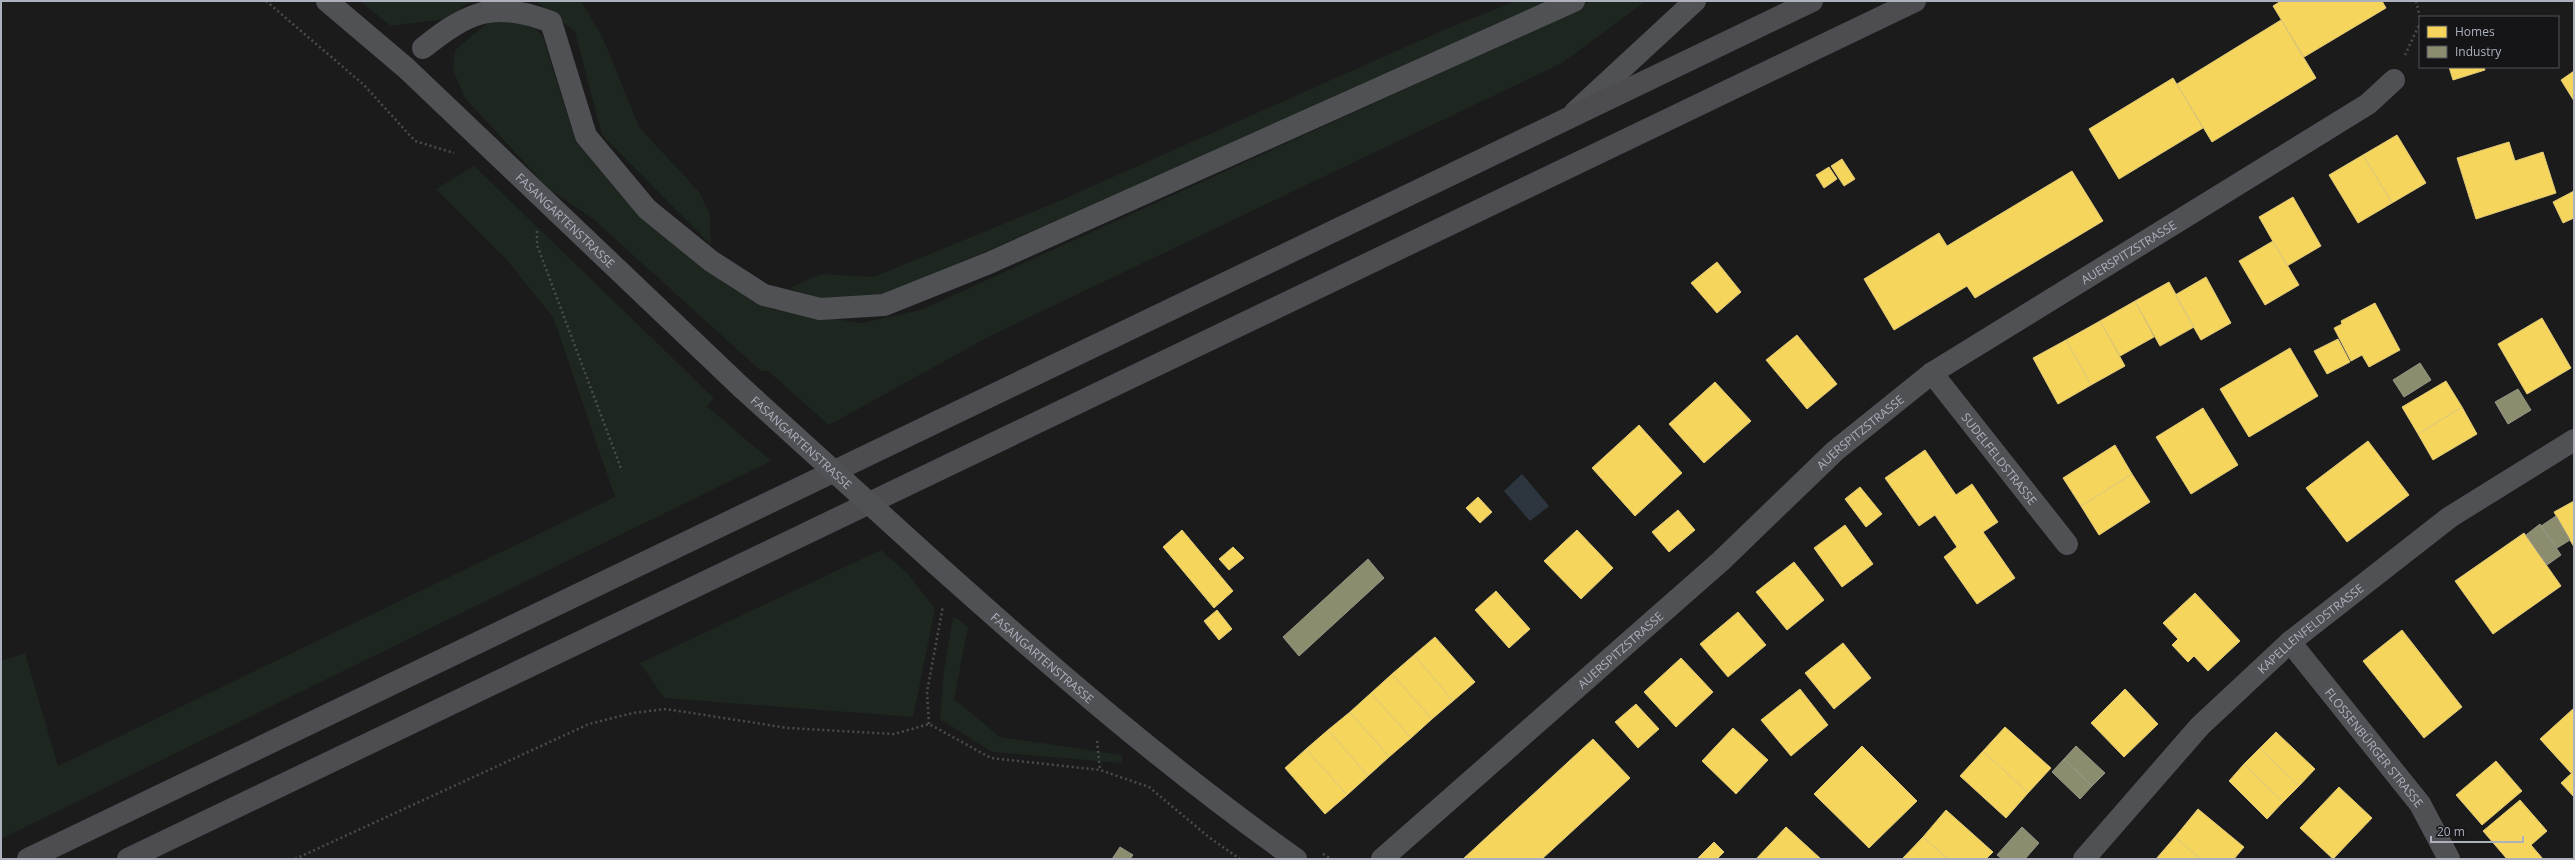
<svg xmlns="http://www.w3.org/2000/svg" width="2575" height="860" font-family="'Open Sans',sans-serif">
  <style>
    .green { fill: #1e2620 }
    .water { fill: #2d363f }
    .homes { fill: #f6d55c; stroke: #e0ca79 }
    .industry { fill: #8c8c6e; stroke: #969786 }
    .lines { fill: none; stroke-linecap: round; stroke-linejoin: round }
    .path { stroke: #4b4c4f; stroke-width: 2.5; stroke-dasharray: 2 3; stroke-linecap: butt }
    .minor { stroke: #4f5155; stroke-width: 22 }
    .highway { stroke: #4d4d51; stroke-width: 22 }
    .minor-bridge { stroke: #4f5155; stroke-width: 22 }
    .labels { text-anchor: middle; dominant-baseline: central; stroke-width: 4; stroke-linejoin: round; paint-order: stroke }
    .street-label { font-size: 12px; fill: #acb1bd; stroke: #151518 }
  </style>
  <rect width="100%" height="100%" fill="#1b1b1c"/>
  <!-- green -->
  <path class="green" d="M360 1H477L467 4 445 19 391 26Z
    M581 1 602 36 639 127 700 193 710 215 711 245 602 135 575 32 537 2Z
    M1516 1H1555L880 298 820 299 789 288 821 274 873 277 1050 205 1439 32Z
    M1591 1H1646L1562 63 990 336 829 425 768 371H761L592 218 549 189 465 98 453 70 455 50 492 19H527L543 37 576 142 625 200 704 268 773 310 862 323 921 310 1537 29Z
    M474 166 714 398 707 406 771 461 1 839V661L25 653 58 766 615 497 553 317 506 259 436 189Z
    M881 550 909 575 935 609 913 717 664 698 640 663Z
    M953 617 958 619 968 627 954 699 1000 737 1122 755V763L992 752 940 719 944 670Z"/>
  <!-- water -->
  <path class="water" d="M1522 474 1549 506 1530 521 1504 491Z"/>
  <!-- homes -->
  <path class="homes" d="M2281 1H2382L2386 8 2304 57 2273 6Z
    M2281 20 2316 78 2212 142 2177 84Z
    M2449 67H2484L2485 70 2453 80Z
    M2574 71V101L2561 80Z
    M2173 78 2203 128 2119 179 2089 129Z
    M2397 135 2426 183 2392 203 2363 155Z
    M2509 142 2515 161 2543 152 2556 193 2476 219 2457 158Z
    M2363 155 2392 203 2358 223 2329 175Z
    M1842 159 1855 179 1844 186 1831 166Z
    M1829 167 1837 179 1824 188 1816 175Z
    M2072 171 2103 221 1975 298 1967 286 1894 330 1864 279 1939 233 1947 246Z
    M2574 191V218L2563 223 2553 202Z
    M2293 197 2321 246 2287 266 2259 217Z
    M2273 241 2299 285 2265 305 2239 261Z
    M1717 262 1741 292 1717 313 1691 283Z
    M2206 277 2231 323 2201 340 2175 295Z
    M2169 282 2194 327 2160 346 2135 301Z
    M2135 301 2154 337 2120 356 2100 321Z
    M2375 303 2400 350 2369 367 2362 355 2351 361 2334 328 2342 324 2341 321Z
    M2542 318 2571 368 2527 394 2498 344Z
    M2100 321 2125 366 2091 385 2066 340Z
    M1797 335 1837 384 1807 409 1766 360Z
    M2338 339 2350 362 2327 374 2314 351Z
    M2066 340 2091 385 2058 404 2033 358Z
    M2290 348 2318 396 2249 437 2220 389Z
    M2446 381 2462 407 2418 434 2402 407Z
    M1715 382 1751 421 1704 463 1669 424Z
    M2462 407 2477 434 2433 460 2418 434Z
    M2203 408 2238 465 2191 494 2156 437Z
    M1639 425 1682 473 1635 516 1592 468Z
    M2368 441 2409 495 2347 542 2306 488Z
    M2115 445 2132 474 2081 506 2063 478Z
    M1925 450 1956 495 1972 484 1998 522 1983 532 2015 578 1977 604 1944 557 1957 547 1935 515 1919 526 1885 478Z
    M2132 474 2150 502 2099 535 2081 506Z
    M1860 487 1882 514 1866 527 1845 499Z
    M1478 497 1492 512 1480 523 1466 508Z
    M2574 501V547L2554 512Z
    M1678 510 1695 530 1669 552 1652 532Z
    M1845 525 1873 564 1842 587 1814 548Z
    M1182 530 1233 591 1214 608 1163 547Z
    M1577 530 1613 568 1581 599 1544 561Z
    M2524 533 2561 586 2493 634 2455 581Z
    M1233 547 1244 558 1229 570 1219 559Z
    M1794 562 1824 600 1787 630 1756 592Z
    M1496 591 1530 629 1509 648 1475 610Z
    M2195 593 2240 641 2208 671 2194 656 2188 662 2172 645 2178 639 2163 623Z
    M1217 610 1232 629 1219 640 1204 621Z
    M1738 612 1766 645 1728 677 1700 644Z
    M2402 630 2462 707 2424 738 2363 661Z
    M1435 637 1475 682 1453 701 1414 655Z
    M1843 643 1871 678 1834 709 1805 673Z
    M1414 655 1453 701 1432 719 1392 674Z
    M1681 658 1713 692 1676 727 1644 692Z
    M1392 674 1432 719 1411 738 1371 693Z
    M1800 689 1828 725 1791 756 1761 720Z
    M2125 689 2158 724 2124 757 2091 723Z
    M1371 693 1411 738 1389 757 1350 712Z
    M1636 704 1659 729 1638 748 1615 722Z
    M2574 708V771L2571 773 2540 739Z
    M1350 712 1389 757 1368 776 1328 730Z
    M2005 727 2051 768 2028 793 1983 751Z
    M1733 728 1768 760 1736 794 1702 761Z
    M1328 730 1368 776 1347 795 1306 749Z
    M2276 732 2315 769 2299 786 2260 748Z
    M1593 739 1630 778 1542 859H1463Z
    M1862 746 1917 801 1869 848 1814 794Z
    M2260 748 2299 786 2283 802 2244 764Z
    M1306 749 1347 795 1325 814 1285 768Z
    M1983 751 2028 793 2006 818 1960 776Z
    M2496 761 2522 791 2482 825 2456 795Z
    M2244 764 2283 802 2267 819 2229 781Z
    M2574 771V797L2561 783Z
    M2339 787 2372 818 2333 859 2300 828Z
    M2520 800 2547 831 2531 845 2543 859H2507L2483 831Z
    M2198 809 2244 847 2234 859H2200L2175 837Z
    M1946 810 1993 852 1986 859H1948L1923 837Z
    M1786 827 1821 859H1756Z
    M1923 837 1948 859H1902Z
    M2175 837 2200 859H2156Z
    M1714 842 1724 852 1717 859H1697Z"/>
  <!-- industry -->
  <path class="industry" d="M2420 363 2431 380 2404 397 2393 380Z
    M2518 389 2531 410 2508 424 2495 402Z
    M2556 516 2570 540 2557 548 2541 526Z
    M2540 524 2561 555 2547 565 2526 535Z
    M1368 559 1384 578 1299 656 1283 637Z
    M2076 746 2105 773 2092 786 2064 759Z
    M2064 759 2092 786 2080 799 2052 772Z
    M2022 827 2039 843 2025 859H2002L1997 855Z
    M1120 847 1133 855 1130 859H1112Z"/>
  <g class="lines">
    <!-- path -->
    <path class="path" d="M266 1 364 85 415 141 454 153
      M2416 1 2420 17
      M2405 55 2420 23
      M537 231V245L622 471
      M929 724 927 692 943 606
      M1097 741 1100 770
      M1323 854 1331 859
      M295 859 589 724 633 713 666 709 788 728 894 734 929 724 991 758 1100 770 1149 787 1210 838 1240 859"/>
    <!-- minor -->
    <g class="minor">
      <path id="s1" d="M327 1 406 68 741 387"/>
      <path d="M423 48C469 11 495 0 551 22L586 136 647 209 711 261 764 295 820 309 884 305 989 263 1574 1"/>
      <path d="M1575 112 1695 1"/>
      <path id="s2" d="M1932 373 2067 544"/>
      <path id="s3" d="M936 564C1052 668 1169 769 1296 859"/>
      <path id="s4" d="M2290 642 2420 804 2449 859"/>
      <path id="s5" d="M1382 859 1721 561 1835 451 1932 373 2368 104 2394 80"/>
      <path id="s6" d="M2084 859 2200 726 2290 642 2450 517 2574 440"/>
    </g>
    <!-- highway -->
    <path class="highway" d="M28 859 1812 1
      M128 859 1915 1"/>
    <!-- minor-bridge -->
    <path class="minor-bridge" id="s7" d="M741 387 936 564"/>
  </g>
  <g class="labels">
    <!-- street labels -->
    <g class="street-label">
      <text stroke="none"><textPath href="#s1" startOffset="324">FASANGARTENSTRASSE</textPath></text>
      <text stroke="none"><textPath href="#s5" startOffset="965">AUERSPITZSTRASSE</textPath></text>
      <text stroke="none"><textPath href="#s5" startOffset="641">AUERSPITZSTRASSE</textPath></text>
      <text stroke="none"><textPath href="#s7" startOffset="82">FASANGARTENSTRASSE</textPath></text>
      <text stroke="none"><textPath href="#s2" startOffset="109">SUDELFELDSTRASSE</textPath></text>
      <text stroke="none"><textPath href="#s6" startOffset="324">KAPELLENFELDSTRASSE</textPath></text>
      <text stroke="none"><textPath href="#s5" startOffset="317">AUERSPITZSTRASSE</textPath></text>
      <text stroke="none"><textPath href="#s3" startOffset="142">FASANGARTENSTRASSE</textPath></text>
      <text stroke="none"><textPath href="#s4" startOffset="135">FLOSSENBÜRGER STRASSE</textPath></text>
    </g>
  </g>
  <!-- border -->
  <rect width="2575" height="860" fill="none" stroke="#acb1bd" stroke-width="4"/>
  <!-- legend -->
  <rect x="2419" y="16" width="140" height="52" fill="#151518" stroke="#51535a"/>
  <rect x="2427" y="26" width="20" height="12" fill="#f6d55c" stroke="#51535a"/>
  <text x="2455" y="36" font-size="12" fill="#acb1bd">Homes</text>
  <rect x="2427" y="46" width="20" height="12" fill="#8c8c6e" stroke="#51535a"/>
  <text x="2455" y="56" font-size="12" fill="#acb1bd">Industry</text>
  <!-- scale -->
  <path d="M2431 836v6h92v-6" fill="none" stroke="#acb1bd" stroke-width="2"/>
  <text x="2437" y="836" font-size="12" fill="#acb1bd" stroke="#151518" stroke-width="3" paint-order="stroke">20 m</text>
</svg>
